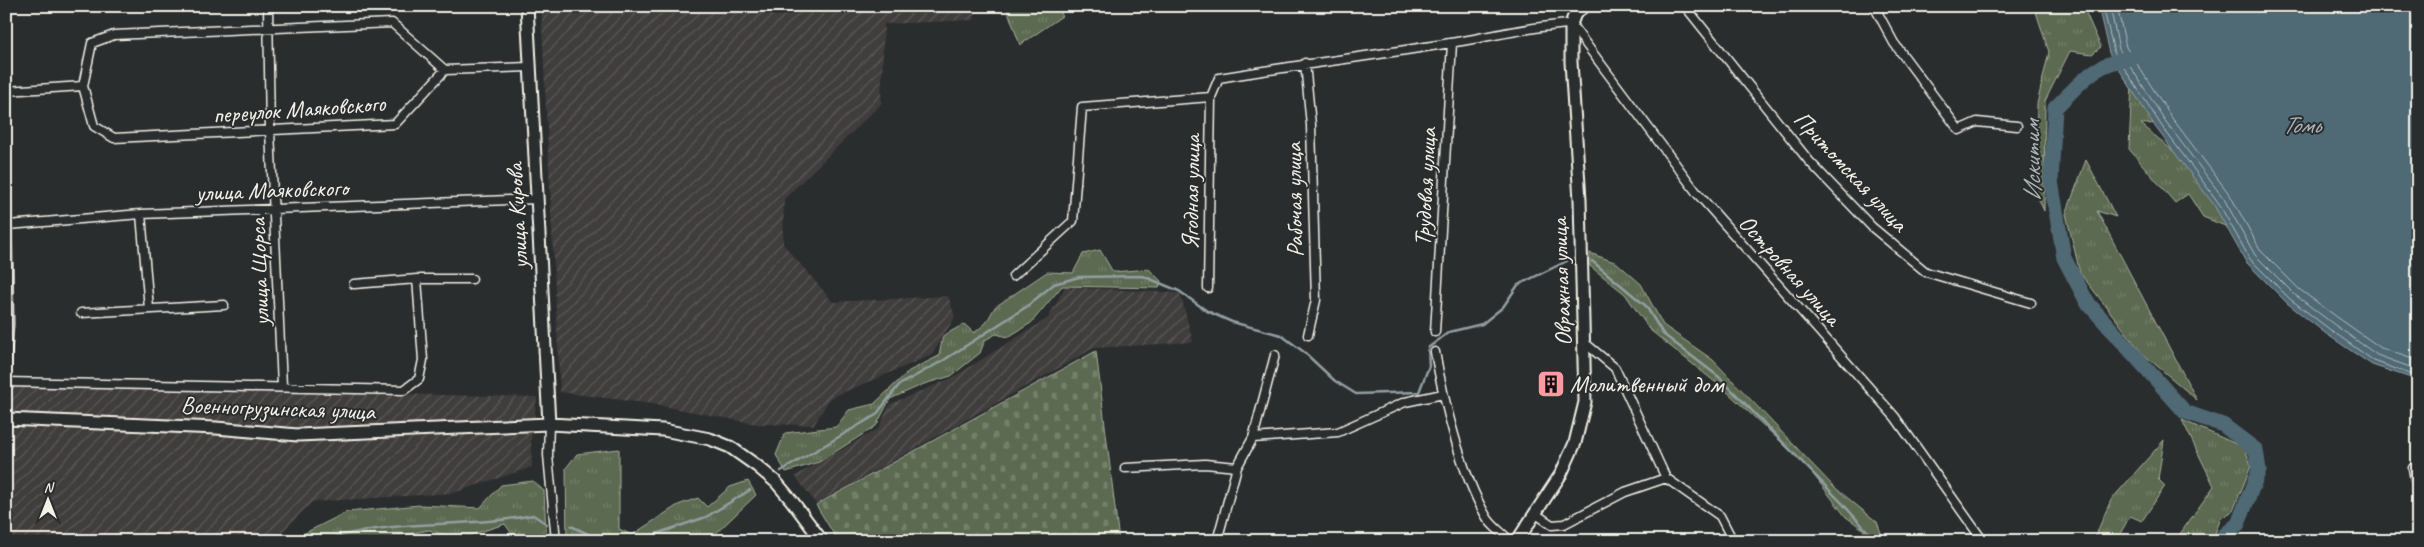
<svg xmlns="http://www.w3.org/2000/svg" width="2424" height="547" font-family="Caveat,sans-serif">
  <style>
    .industrial { fill: url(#industrial-furrows) }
    .grass { fill: url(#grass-tufts); stroke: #a8ae9c }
    .cemetery { fill: url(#cemetery-stones); stroke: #a8ae9c }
    .water { fill: #506975; stroke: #929fa3 }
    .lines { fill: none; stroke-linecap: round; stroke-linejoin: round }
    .shore { stroke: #b2bbba; stroke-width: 1 }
    .stream { stroke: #929fa3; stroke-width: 2.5 }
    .river { stroke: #506975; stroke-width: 15 }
    .street-casing { stroke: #f4f1e8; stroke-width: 11 }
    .secondary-casing { stroke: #f4f1e8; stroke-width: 15 }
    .street { stroke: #2a2d2e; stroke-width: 8 }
    .secondary { stroke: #2a2d2e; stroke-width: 11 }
    .labels { text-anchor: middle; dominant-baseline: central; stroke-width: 4; stroke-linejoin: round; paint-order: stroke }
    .street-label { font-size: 24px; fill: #f4f1e8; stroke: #2a2d2e }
    .poi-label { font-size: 24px; fill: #f4f1e8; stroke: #2a2d2e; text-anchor: start }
    .water-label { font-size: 25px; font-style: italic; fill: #aab4b4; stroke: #2a2d2e }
  </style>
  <defs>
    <pattern id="industrial-furrows" width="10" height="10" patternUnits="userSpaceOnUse" patternTransform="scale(1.25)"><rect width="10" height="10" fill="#403c3c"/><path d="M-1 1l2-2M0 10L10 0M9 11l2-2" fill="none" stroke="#5c5958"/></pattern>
    <pattern id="grass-tufts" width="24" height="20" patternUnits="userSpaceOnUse" patternTransform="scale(1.25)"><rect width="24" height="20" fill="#5c6a51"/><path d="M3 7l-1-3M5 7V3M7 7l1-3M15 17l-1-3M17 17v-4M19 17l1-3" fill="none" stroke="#74806a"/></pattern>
    <pattern id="cemetery-stones" width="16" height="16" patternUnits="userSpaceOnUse" patternTransform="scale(1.25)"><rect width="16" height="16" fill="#5c6a51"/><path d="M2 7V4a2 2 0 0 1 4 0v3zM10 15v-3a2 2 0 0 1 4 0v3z" fill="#74806a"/></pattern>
  </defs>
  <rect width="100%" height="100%" fill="#2a2d2e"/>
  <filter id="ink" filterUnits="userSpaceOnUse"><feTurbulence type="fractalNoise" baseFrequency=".02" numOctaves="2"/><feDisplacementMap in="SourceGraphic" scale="10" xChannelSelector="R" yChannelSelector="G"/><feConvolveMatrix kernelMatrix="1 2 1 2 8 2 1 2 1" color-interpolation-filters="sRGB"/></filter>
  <g filter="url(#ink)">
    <!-- industrial -->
    <path class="industrial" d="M541 6H977L974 20 884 24 881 104 784 199 783 244 833 302 948 296 955 317 932 355 830 398 814 425 756 424 652 404 560 392Z
      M1065 287 1180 293 1193 342 1094 348 816 504 795 476 878 429 890 404 952 378 1048 318Z
      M9 386 537 397 531 441 532 467 453 493 312 502 283 531 252 541H6Z"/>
    <!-- grass -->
    <path class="grass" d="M1006 6H1060L1062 16 1020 45Z
      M2034 6H2077L2085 11 2101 47 2092 54 2070 51 2045 101 2044 211 2035 191 2037 104 2049 52Z
      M2132 83 2170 123 2141 124 2204 177 2230 228 2203 217 2188 194 2175 203 2129 149Z
      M2086 160 2116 217 2097 211 2197 400 2142 353 2080 273 2066 214Z
      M1100 250 1113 272 1149 269 1161 281 1159 288 1062 286 1031 323 1008 337 996 334 985 340 980 353 951 376 924 384 890 399 876 426 819 462 786 472 776 455 785 433 836 427 849 410 874 404 909 371 939 356 943 336 964 324 974 333 986 323 995 307 1047 272 1073 273 1083 254Z
      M1590 253 1617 263 1641 284 1663 325 1713 360 1833 486 1877 522 1884 541H1867L1863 529 1846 517 1806 465 1725 390 1650 330 1625 294 1590 266Z
      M2182 420 2245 448 2251 466 2233 511 2221 518 2212 541H2175L2214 486Z
      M2164 440 2158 479 2165 486 2142 521 2130 516 2116 541H2093L2111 500Z
      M619 449V529L632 535 678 505 698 498 707 507 730 487 748 481 756 495 709 540 691 537 688 541H567L566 468 577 454Z
      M533 481 544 491 546 532 537 541H517L505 524 458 539 429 530 373 541H294L297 537 347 512 420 505 480 508 501 485Z"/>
    <!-- cemetery -->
    <path class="cemetery" d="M1096 351 1119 541H838L816 505Z"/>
    <!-- water -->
    <path class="water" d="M2098 6H2418V383L2408 377 2372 365 2325 333 2287 303 2246 262 2214 205 2156 128 2109 53Z"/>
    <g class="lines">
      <!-- shore -->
      <path class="shore" d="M2103 6 2114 52 2161 125 2218 202 2250 259 2290 299 2328 328 2374 361 2418 377
        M2110 6 2119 49 2166 122 2224 199 2255 255 2294 294 2332 323 2377 355 2418 370
        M2117 6 2126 47 2172 118 2230 195 2261 251 2299 289 2337 317 2381 348 2418 361"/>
      <!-- stream -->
      <path class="stream" d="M1592 261 1646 306 1663 334 1719 377 1842 503 1876 541
        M781 471 876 415 899 385 944 360 1026 307 1054 284 1079 277 1143 276 1179 291 1207 311 1232 322 1281 335 1304 352 1335 381 1356 394 1419 392 1429 366 1428 348 1449 332 1482 324 1503 307 1518 285 1567 261
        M571 526 603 541
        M322 541C390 518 464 529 533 515L547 524
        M635 541 706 517 750 490"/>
      <!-- river -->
      <path class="river" d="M2133 58C2093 63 2083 81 2055 108L2051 181 2064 258 2087 302 2185 412 2223 425 2256 450 2259 470 2238 524 2222 537 2221 541"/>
      <!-- street casing -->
      <g class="street-casing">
        <path id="street" d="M268 6 270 131 282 386
          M1685 6 1809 161 1872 227 1926 272 2031 303
          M1874 6 1894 43 1959 130 1977 122 2017 126
          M1575 15 1588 6
          M1305 63 1311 125 1316 300 1308 335
          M83 86 94 126 114 138 395 124 445 70 529 67
          M6 91 83 86 92 43 114 35 392 23 445 70
          M6 150 9 324 6 368
          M141 214 149 309
          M8 225 141 214 538 199
          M1013 276 1073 221 1082 107 1211 97
          M354 284 417 279H472
          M1208 288 1211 97 1219 78C1296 65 1373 56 1450 43 1491 37 1530 26 1571 24L1697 193 1895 417 1983 541
          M81 313 224 305
          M1435 332 1452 43
          M1585 343 1615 368 1666 478 1720 516 1733 541
          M1435 352C1444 402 1461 473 1486 516 1491 526 1503 533 1510 541
          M6 382 404 390 419 379 423 360 417 279
          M549 424 548 455 556 541
          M1253 438 1338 432 1405 402 1443 394
          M1125 468 1205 464 1237 467
          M2413 468 2418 497
          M1536 514 1552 525 1564 524 1625 492 1666 478
          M1217 541 1237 467 1253 438 1275 355
          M1855 541 1858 539"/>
      </g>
      <!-- secondary casing -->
      <g class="secondary-casing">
        <path id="secondary" d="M527 6 549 424
          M6 419 216 428 298 435 549 424 663 430 710 439 730 447 757 466 776 482 792 501 822 541
          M1517 541 1561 474 1575 443 1585 402 1580 200 1571 62V24L1578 6"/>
      </g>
      <!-- street -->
      <use href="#street" class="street"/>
      <!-- secondary -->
      <use href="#secondary" class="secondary"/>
    </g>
  </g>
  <!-- icons -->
  <defs>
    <g id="building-square" transform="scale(1.4375)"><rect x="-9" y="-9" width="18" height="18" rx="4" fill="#ff9aa2" stroke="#2a2d2e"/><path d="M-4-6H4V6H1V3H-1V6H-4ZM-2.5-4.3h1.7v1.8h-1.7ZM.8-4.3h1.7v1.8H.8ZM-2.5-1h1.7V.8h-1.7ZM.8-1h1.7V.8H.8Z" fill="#111"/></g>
  </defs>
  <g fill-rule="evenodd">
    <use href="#building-square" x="1551" y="384"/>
  </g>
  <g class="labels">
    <!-- street labels -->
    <g class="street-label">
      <text transform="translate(299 109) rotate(-4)">переулок Маяковского</text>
      <text transform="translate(1851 171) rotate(47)">Притомская улица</text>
      <text transform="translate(1425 187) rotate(-87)">Трудовая улица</text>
      <text transform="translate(272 190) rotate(-2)">улица Маяковского</text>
      <text transform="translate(1191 192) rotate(-89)">Ягодная улица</text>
      <text transform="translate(1294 200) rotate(-91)">Рабочая улица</text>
      <text transform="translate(517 216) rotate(-93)">улица Кирова</text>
      <text transform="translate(1790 270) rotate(48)">Островная улица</text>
      <text transform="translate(259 272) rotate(-92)">улица Щорса</text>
      <text transform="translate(1561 282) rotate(-92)">Овражная улица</text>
      <text transform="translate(278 408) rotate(2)">Военногрузинская улица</text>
    </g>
    <!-- poi labels -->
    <g class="poi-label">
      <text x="1570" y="384">Молитвенный дом</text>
    </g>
    <!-- water labels -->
    <g class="water-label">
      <text x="2301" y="125">Томь</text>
      <text transform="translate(2032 161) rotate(-91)">Искитим</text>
    </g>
  </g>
  <!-- margin -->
  <rect width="2424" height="547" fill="none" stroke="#2a2d2e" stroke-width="25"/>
  <rect x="12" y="12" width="2399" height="522" fill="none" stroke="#f4f1e8" stroke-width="2" filter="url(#ink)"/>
  <!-- north arrow -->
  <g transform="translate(48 500)" stroke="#2a2d2e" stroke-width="4" paint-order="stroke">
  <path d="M0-4L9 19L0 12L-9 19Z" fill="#f4f1e8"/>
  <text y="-8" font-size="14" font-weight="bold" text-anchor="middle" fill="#f4f1e8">N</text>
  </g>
</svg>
